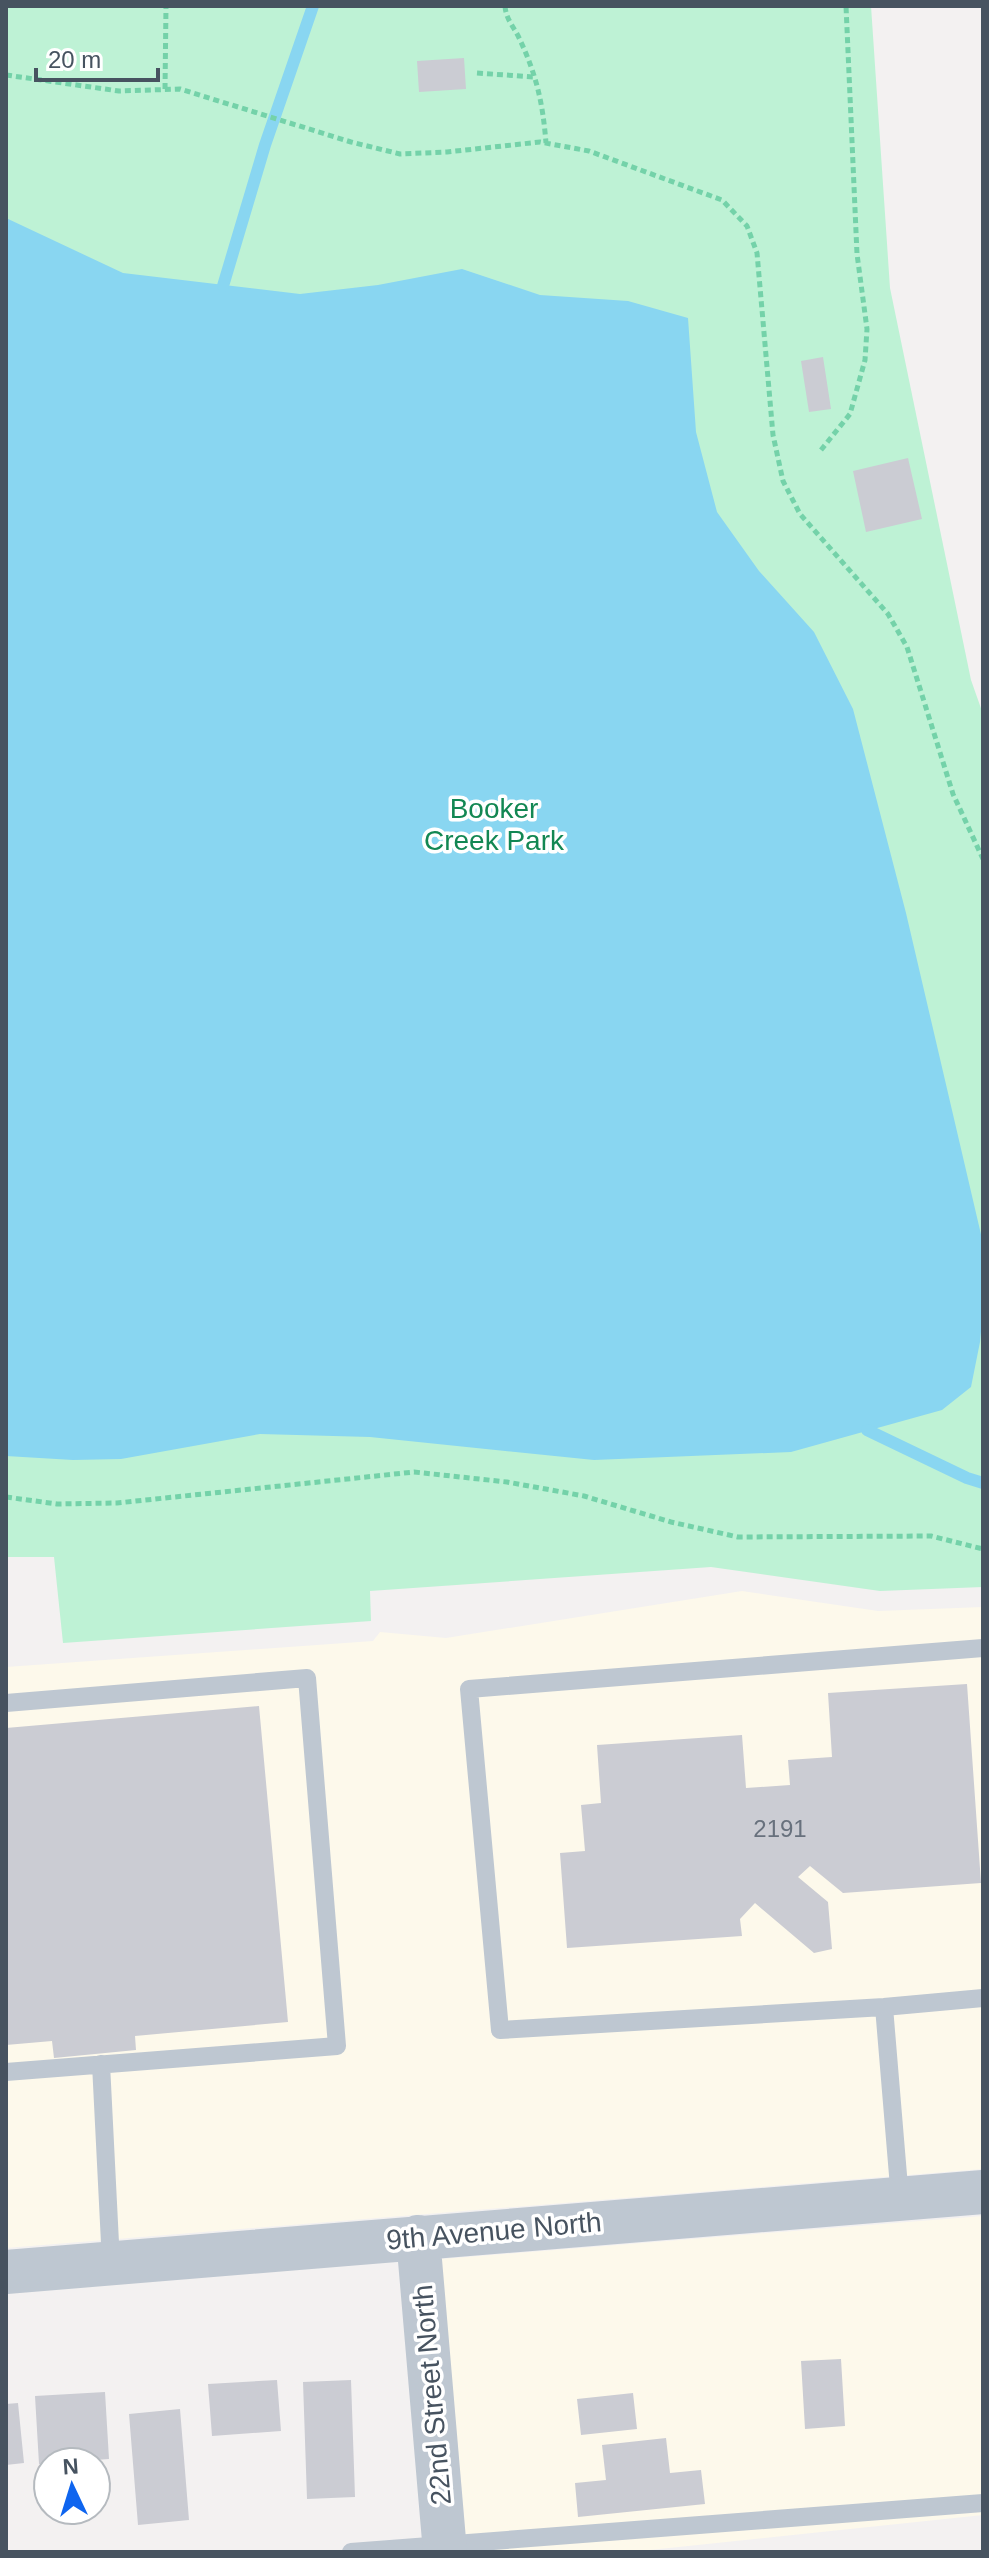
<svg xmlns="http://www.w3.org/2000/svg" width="989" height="2558" font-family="Helvetica,sans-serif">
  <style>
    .commercial { fill: #fdf9eb }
    .green { fill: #bef2d5 }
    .water { fill: #89d6f1 }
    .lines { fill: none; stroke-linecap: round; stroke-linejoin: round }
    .stream { stroke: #89d6f1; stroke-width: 12 }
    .building { fill: #cbccd3 }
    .path { stroke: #74d2a9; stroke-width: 5; stroke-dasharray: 6 4; stroke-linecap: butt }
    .service { stroke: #bec7d1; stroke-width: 18 }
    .tertiary { stroke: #bec7d1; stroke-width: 44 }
    .labels { text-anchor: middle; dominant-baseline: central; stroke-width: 7; stroke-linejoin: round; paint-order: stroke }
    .number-label { font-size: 24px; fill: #68717d }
    .park-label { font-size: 28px; fill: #128753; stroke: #fff }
    .street-label { font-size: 28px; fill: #475360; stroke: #fff }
  </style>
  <rect width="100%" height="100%" fill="#f3f1f1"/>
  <!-- commercial -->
  <path class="commercial" d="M742 1591 878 1611 983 1607V2169L6 2248V1667L373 1641 380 1632 446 1638Z
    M983 2216V2515L631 2552H467L441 2259Z"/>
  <!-- green -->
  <path class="green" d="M6 6H871L890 288 971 680 983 714V1587L880 1591 711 1567 370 1591 371 1621 63 1643 54 1557H6Z"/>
  <!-- water -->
  <path class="water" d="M6 218 123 273 300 294 378 285 462 269 540 295 628 301 688 318 696 432 717 512 759 571 814 632 853 709 906 913 983 1243V1311L980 1342 971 1387 942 1410 791 1452 594 1460 370 1437 260 1434 121 1459 73 1460 6 1456Z"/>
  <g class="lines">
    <!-- stream -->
    <path class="stream" d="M223 286 265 145 313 6
      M867 1430 967 1478 983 1483"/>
  </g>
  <!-- building -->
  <path class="building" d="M464 58 466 89 419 92 417 61Z
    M823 357 831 409 809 412 801 361Z
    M908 458 922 519 866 532 853 471Z
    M967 1684 981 1883 843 1893 810 1866 798 1877 828 1902 832 1949 814 1953 755 1903 740 1919 742 1936 567 1948 560 1853 585 1851 581 1805 601 1803 597 1745 742 1735 746 1788 790 1785 788 1760 832 1757 828 1693Z
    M259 1706 288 2022 135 2036 136 2050 54 2058 52 2041 6 2045V1728Z
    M841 2359 845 2426 805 2429 801 2361Z
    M277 2380 281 2431 212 2436 208 2384Z
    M351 2380 355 2497 307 2499 303 2382Z
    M105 2392 109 2459 39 2464 35 2396Z
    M633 2393 637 2429 581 2435 577 2399Z
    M18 2403 24 2463 6 2465V2404Z
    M180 2409 189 2520 138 2525 129 2414Z
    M666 2438 670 2473 701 2470 705 2504 578 2517 575 2483 606 2480 602 2445Z"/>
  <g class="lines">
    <!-- path -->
    <path class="path" d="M505 6C506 20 515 28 520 40 537 76 543 105 546 143
      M477 73 534 77
      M6 75 119 91 180 89 351 142 400 154 447 152 540 142 589 151 722 200 747 226 757 253 773 435 783 481 800 514 888 614 907 647 953 794 983 859
      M165 89 166 6
      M821 450 850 414 865 360 867 329 857 254 846 6
      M6 1497 57 1504 117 1503 414 1472 507 1482 584 1496 671 1522 738 1537 931 1536 983 1549"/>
    <!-- service -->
    <path class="service" d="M983 1648 469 1689 500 2030 884 2007 983 1998
      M6 1703 307 1678 337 2046 6 2072
      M884 2007 900 2199
      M101 2064 111 2263
      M351 2552 983 2503"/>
    <!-- tertiary -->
    <path class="tertiary" d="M418 2237 445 2552
      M6 2272 983 2192"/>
  </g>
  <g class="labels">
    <!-- number labels -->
    <g class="number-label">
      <text x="780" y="1828">2191</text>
    </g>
    <!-- park labels -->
    <g class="park-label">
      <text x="494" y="808">Booker<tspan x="494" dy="32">Creek Park</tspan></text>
    </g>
    <!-- street labels -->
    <g class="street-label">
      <text transform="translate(494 2231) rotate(-5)">9th Avenue North</text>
      <text transform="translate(432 2395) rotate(-95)">22nd Street North</text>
    </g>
  </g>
  <!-- border -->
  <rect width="989" height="2558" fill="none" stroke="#475360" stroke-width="16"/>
  <!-- north arrow -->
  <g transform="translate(72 2486) rotate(356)"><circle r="38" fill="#ffffff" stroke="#b5babf" stroke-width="2"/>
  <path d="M0-6L14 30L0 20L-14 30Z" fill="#0f65ef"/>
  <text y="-12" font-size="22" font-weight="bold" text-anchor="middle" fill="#475360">N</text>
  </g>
  <!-- scale -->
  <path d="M36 68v12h122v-12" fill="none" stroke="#475360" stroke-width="4"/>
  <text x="48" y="68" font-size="24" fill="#475360" stroke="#ffffff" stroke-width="6" paint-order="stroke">20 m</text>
</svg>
